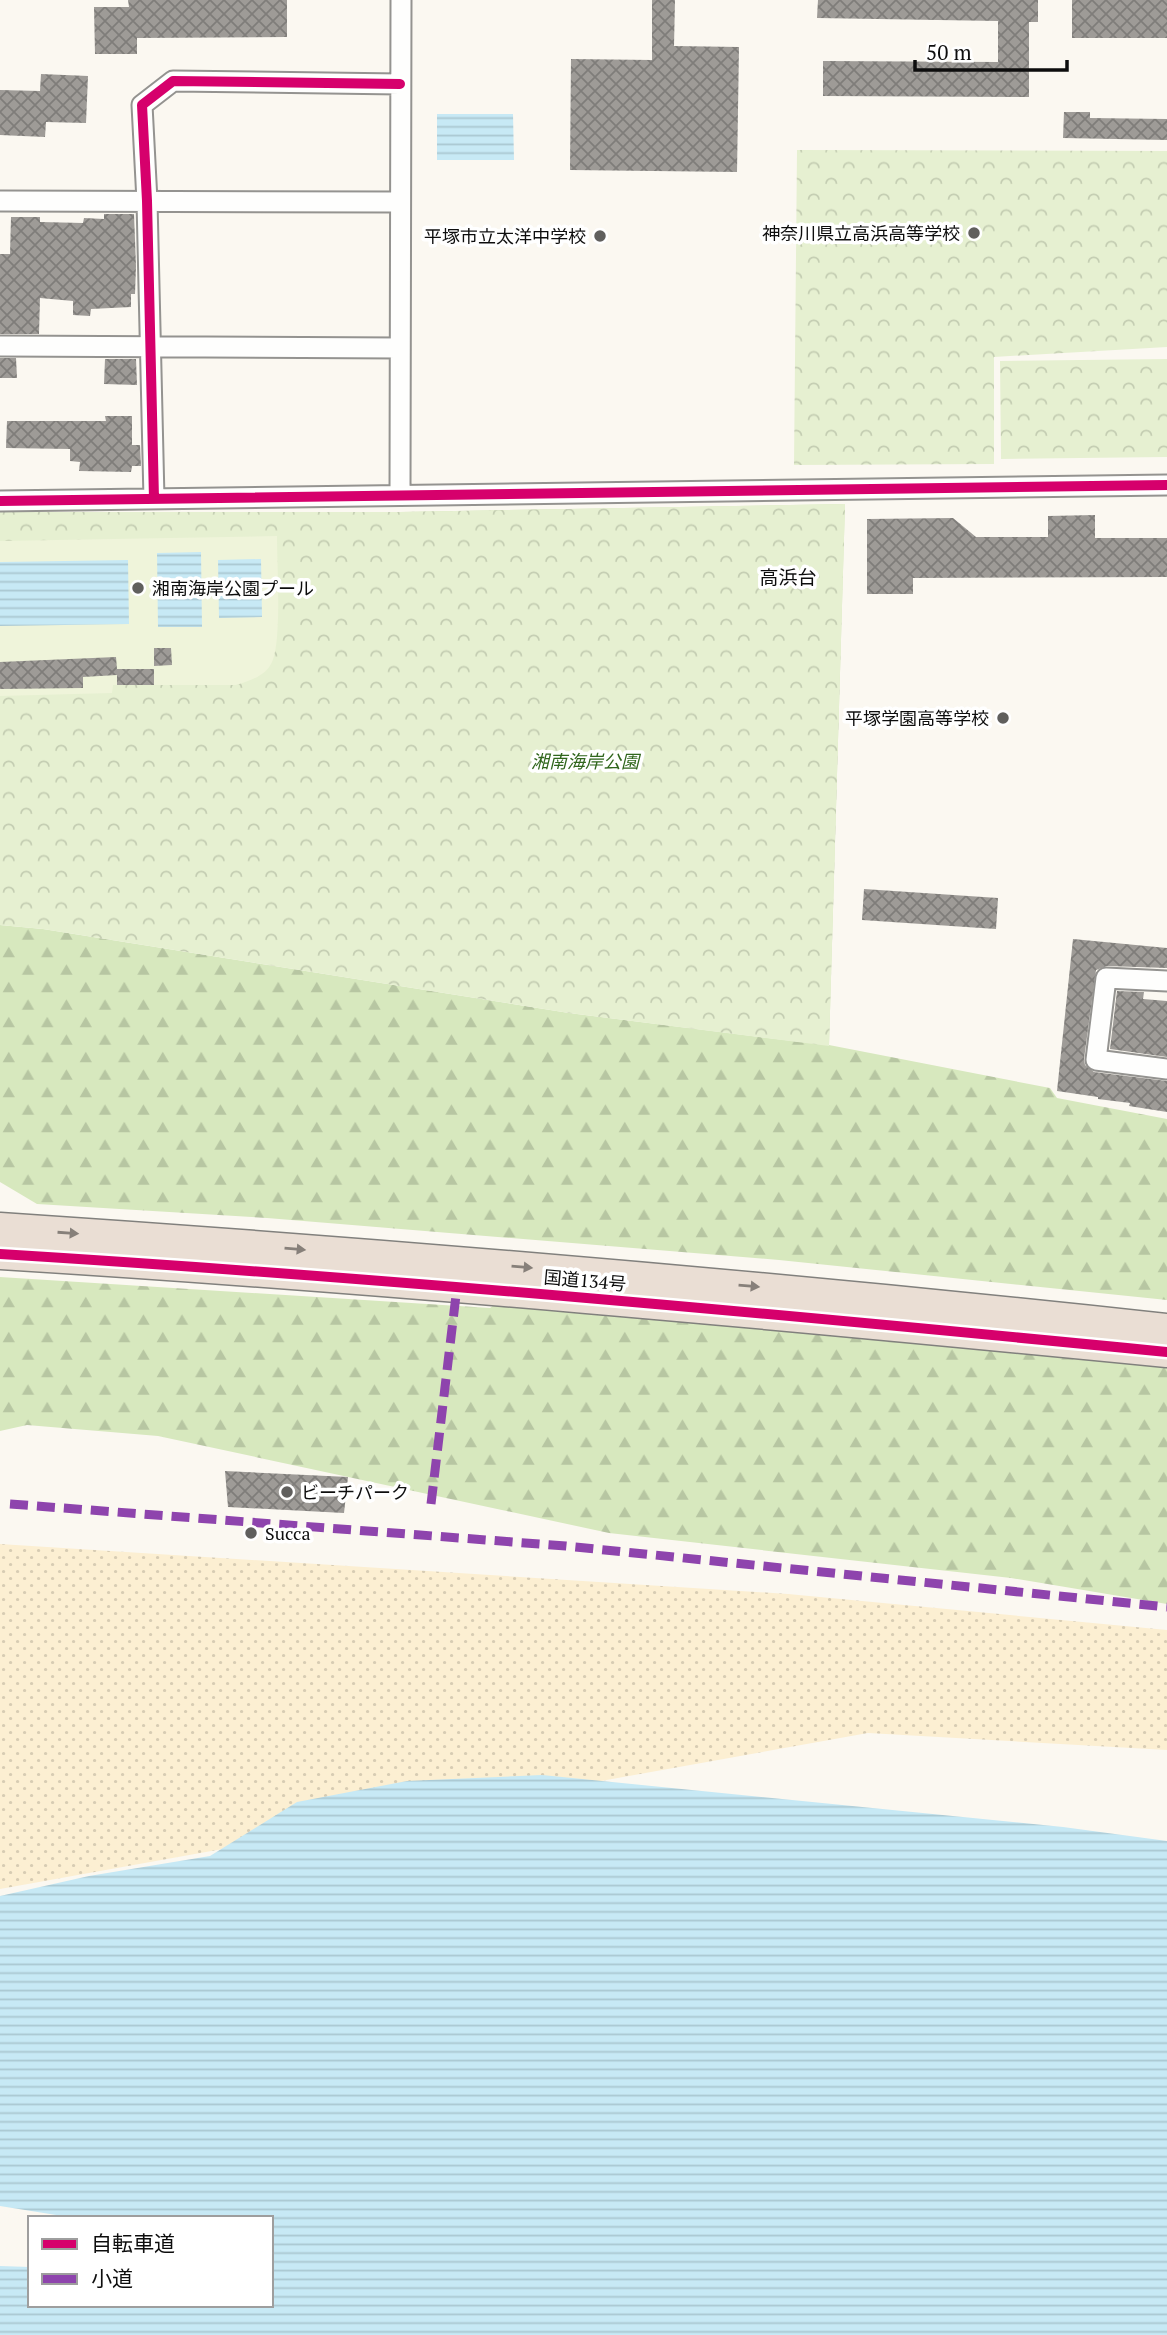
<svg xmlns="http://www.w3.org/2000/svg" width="1167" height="2335" font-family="'PT Serif','Noto Sans JP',serif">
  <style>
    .forest { fill: url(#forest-firs) }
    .sand { fill: url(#sand-dots) }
    .park { fill: url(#park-crowns) }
    .pitch { fill: #eff4da }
    .water { fill: url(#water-rules); fill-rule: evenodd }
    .pier { fill: #fbf8f1 }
    .building { fill: url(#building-cross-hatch) }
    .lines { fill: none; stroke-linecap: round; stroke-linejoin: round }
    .minor-casing { stroke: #949390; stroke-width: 23 }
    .highway-casing { stroke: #81807d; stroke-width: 33 }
    .minor { stroke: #fefefd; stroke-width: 19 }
    .highway { stroke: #eaded4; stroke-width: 30 }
    .quiet { stroke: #8e44ad; stroke-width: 9; stroke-dasharray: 18 9; stroke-linecap: butt }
    .cycleway-casing { stroke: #fff; stroke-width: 15 }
    .cycleway { stroke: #d6006c; stroke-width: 10 }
    .oneway { fill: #87807a }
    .poi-dot { fill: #605f5d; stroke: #fff; stroke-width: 2.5 }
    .labels { text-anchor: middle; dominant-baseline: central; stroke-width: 7; stroke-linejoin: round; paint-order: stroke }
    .poi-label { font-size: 18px; fill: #0d0d0d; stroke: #fff; text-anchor: end }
    .park-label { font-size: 18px; font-style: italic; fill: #30661c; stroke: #fff }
    .street-label { font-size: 18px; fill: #0d0d0d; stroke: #fff }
    .neighbourhood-label { font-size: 19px; fill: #0d0d0d; stroke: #fff }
  </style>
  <defs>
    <pattern id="forest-firs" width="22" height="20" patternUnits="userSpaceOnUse" patternTransform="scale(1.75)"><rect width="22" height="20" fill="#d7e8be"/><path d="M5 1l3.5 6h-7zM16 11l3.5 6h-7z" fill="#b7c6a2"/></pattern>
    <pattern id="sand-dots" width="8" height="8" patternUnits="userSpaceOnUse" patternTransform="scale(1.75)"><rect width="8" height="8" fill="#fcefd2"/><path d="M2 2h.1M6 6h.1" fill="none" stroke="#d7ccb3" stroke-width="1.8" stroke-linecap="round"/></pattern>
    <pattern id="park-crowns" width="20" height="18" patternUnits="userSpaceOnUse" patternTransform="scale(1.75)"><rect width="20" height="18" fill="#e6f0d1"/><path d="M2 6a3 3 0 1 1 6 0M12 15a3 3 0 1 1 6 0" fill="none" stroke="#c4cdb2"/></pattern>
    <pattern id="water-rules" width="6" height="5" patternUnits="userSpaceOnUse" patternTransform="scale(1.75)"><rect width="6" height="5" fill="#c7e9f5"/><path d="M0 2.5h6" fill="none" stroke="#aac7d1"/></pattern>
    <pattern id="building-cross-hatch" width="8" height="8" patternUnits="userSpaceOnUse" patternTransform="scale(1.75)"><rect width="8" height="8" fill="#9e9b97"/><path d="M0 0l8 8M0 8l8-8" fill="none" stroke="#7f7d7a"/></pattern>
  </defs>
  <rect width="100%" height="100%" fill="#fbf8f1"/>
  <!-- forest -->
  <path class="forest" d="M845 504 829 1045 1050 1088 1057 1098 1167 1119V1300L779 1260 267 1218 37 1204 0 1182V925L43 929 569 1013 801 1042 819 1010 0 512H400Z
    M0 1277 490 1308 512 1292 1167 1366V1604L1011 1578 609 1533 158 1436 27 1425 0 1431Z"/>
  <!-- sand -->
  <path class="sand" d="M0 1544 788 1594 1167 1630V1750L868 1733 0 1889Z"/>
  <!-- park -->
  <path class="park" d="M797 150 1167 151V347L994 357V464L794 465Z
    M1167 359V457L1001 459 1000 361Z
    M845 504 829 1046 569 1013 43 929 0 925V512H400Z"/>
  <!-- pitch -->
  <path class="pitch" d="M277 536C277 562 282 641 272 662 266 676 249 681 236 685H113L112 693 0 696V541Z"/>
  <!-- water -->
  <path class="water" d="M437 114H513L514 160H437Z
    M201 552 202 627H158L157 553Z
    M261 559 262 617 219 618 218 560Z
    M128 560 129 624 0 626V562Z
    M542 1775 1063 1827 1167 1841V2335H0V1896L89 1876 210 1856 297 1802 407 1781ZM30 2218H271V2305H30Z"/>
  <!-- pier -->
  <path class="pier" d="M0 2206 75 2218H30V2267L0 2266Z"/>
  <!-- building -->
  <path class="building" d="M128 0H287V37L137 38V54H95L94 7H129Z
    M652 0H675L674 46 739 47 737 172 570 170 571 59 652 60Z
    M818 0H1038V22H1029V97L823 96V61L998 62V21L817 18Z
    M1072 0H1167V38H1072Z
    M41 74 88 76 86 123 46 122 45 137 0 135V90L40 91Z
    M1064 112H1090V118L1167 119V140L1063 138Z
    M104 214H134L136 266 135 294H131V307L91 309 90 316 73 315V301L40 298 39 334H0V254H10L11 217H40V222L83 223 84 218 104 219Z
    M0 358H16L17 378H0Z
    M105 359H136L137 385 104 384Z
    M105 416H132V445H140L141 466H132L131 472 79 471 80 462 70 461V449L6 448 7 421H106Z
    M1095 515V538H1167V577L913 578V594H867V519L953 518 976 537H1048V516Z
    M154 648H171L172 665 154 666Z
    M116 657 117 669H154V685H117V675L83 677V688L0 689V662Z
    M864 889 998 898 996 929 862 920Z
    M1073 939 1167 948V968L1107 966 1096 970 1084 1059 1085 1065 1094 1072 1167 1081V1112L1129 1106 1130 1103 1098 1099V1097L1057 1091Z
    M1117 991 1144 992 1143 999 1167 1001V1057L1110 1049Z
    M225 1471 348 1477 344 1513 228 1507Z"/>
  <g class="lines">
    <!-- minor casing -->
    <g class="minor-casing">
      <path id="minor" d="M0 201 400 202
        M0 346 400 348
        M400 495 401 0
        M154 499 147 201 142 105 173 81 400 84
        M0 501 1167 485
        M1167 981 1106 978 1096 1060 1167 1069"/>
    </g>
    <!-- highway casing -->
    <g class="highway-casing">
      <path id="highway" d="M0 1228C390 1254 779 1287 1167 1329
        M0 1254C390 1278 778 1314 1167 1352"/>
    </g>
    <!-- minor -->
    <use href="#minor" class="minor"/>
    <!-- highway -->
    <use href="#highway" class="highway"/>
    <!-- quiet -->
    <path class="quiet" d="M10 1504 566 1546 1167 1607
      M431 1504 457 1287"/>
    <!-- cycleway casing -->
    <g class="cycleway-casing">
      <path id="cycleway" d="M154 499 147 201 142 105 173 81 400 84
        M0 501 1167 485
        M0 1254C390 1278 778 1314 1167 1352"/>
    </g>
    <!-- cycleway -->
    <use href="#cycleway" class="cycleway"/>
  </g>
  <!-- one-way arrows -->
  <defs><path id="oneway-solid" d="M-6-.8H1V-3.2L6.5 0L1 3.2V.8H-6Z" transform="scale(1.75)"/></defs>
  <g class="oneway">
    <use href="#oneway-solid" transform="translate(68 1233) rotate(4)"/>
    <use href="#oneway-solid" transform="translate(295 1249) rotate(5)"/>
    <use href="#oneway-solid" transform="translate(522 1267) rotate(5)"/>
    <use href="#oneway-solid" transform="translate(749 1286) rotate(5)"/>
  </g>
  <!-- markers -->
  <g class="poi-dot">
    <circle cx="974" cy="233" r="7"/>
    <circle cx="600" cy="236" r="7"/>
    <circle cx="138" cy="588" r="7"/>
    <circle cx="1003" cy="718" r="7"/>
    <circle cx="287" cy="1492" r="7"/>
    <circle cx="251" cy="1533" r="7"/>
  </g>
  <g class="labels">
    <!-- poi labels -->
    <g class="poi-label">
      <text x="960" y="233">神奈川県立高浜高等学校</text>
      <text x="586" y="236">平塚市立太洋中学校</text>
      <text x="152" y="588" text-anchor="start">湘南海岸公園プール</text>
      <text x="989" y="718">平塚学園高等学校</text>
      <text x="301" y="1492" text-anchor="start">ビーチパーク</text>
      <text x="265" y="1533" text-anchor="start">Succa</text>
    </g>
    <!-- park labels -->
    <g class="park-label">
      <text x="585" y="761">湘南海岸公園</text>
    </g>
    <!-- street labels -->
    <g class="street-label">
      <text transform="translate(585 1280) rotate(5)">国道134号</text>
    </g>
    <!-- neighbourhood labels -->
    <g class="neighbourhood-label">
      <text x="788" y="576">高浜台</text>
    </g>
  </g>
  <!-- legend -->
  <rect x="28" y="2216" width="245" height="91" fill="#ffffff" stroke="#9e9e9e" stroke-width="2"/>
  <rect x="42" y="2239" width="35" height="10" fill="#d6006c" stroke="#9e9e9e" stroke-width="2"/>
  <text x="91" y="2251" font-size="21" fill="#0d0d0d">自転車道</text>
  <rect x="42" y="2274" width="35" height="10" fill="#8e44ad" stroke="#9e9e9e" stroke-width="2"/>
  <text x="91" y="2286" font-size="21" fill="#0d0d0d">小道</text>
  <!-- scale -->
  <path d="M915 60v10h152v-10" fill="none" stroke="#0d0d0d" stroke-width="3.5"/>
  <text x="926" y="60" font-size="21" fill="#0d0d0d" stroke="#ffffff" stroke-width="5" paint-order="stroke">50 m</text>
</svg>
